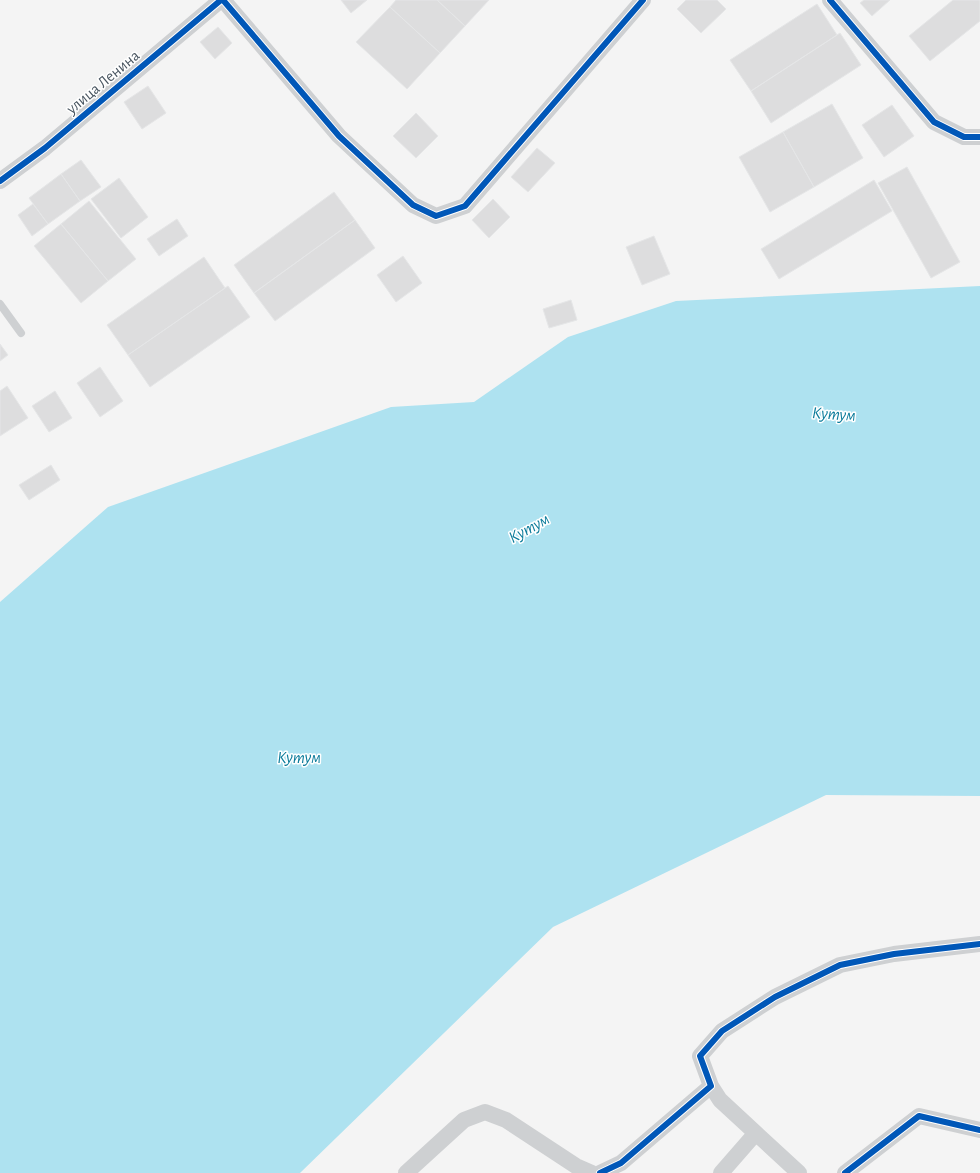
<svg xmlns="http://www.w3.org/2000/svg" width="980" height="1173" font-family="'Alegreya Sans',sans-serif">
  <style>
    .water { fill: #aee2f0 }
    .building { fill: #ddddde; stroke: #e5e6e7 }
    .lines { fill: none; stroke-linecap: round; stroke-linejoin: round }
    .service { stroke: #ced0d2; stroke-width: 8 }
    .minor { stroke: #ced0d2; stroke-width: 16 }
    .cycleway-casing { stroke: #fff; stroke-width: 8 }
    .cycleway { stroke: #0057b8; stroke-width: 6 }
    .labels { text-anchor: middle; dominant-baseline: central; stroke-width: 3; stroke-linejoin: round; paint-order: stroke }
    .street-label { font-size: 16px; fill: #4a5661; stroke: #fff }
    .water-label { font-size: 17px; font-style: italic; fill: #0c7c9b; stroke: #fff }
  </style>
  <rect width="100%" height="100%" fill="#f4f4f4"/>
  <!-- water -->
  <path class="water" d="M980 286V796L826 795 553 927 300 1173H0V602L108 507 391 407 474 402 568 337 676 301Z"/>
  <!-- building -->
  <path class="building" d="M341 0H367L351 13Z
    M396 0H437L465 26 440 53 390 7Z
    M437 0H489L465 26Z
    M686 0H717L726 9 701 33 677 9Z
    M864 0H890L872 16 860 3Z
    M953 0H980V21L930 61 909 36Z
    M817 4 837 35 751 91 730 60Z
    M390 7 440 53 407 89 356 42Z
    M218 27 232 43 215 59 200 42Z
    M840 33 861 65 771 123 751 91Z
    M148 86 166 113 142 129 124 102Z
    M832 104 863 158 814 187 783 132Z
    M892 105 914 136 884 157 862 125Z
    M416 113 438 136 416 158 393 136Z
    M783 132 814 187 770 212 739 157Z
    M537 148 555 163 528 192 511 177Z
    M81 160 101 187 80 201 61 174Z
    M907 167 960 262 931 278 878 183Z
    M61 174 80 201 48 224 29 198Z
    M119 178 148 217 121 238 91 199Z
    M874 180 892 211 779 279 761 249Z
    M334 192 355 220 254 293 234 265Z
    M493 199 510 217 489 238 472 220Z
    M89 201 136 259 108 281 61 224Z
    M33 204 48 224 32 236 18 215Z
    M177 219 188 236 159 256 147 239Z
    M355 220 375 248 275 321 254 293Z
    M61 224 108 281 81 303 34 246Z
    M654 236 670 274 642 285 626 247Z
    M403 256 422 283 396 302 377 275Z
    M204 257 225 288 128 355 107 325Z
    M228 286 250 317 150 387 128 355Z
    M571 300 577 320 549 328 543 309Z
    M0 344 8 355 0 361Z
    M100 367 123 401 100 417 77 383Z
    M7 386 28 418 0 436V391Z
    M55 391 72 418 49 432 32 406Z
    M51 465 60 480 29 500 19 485Z"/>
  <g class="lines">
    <!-- service -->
    <path class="service" d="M0 304 21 333"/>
    <!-- minor -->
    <path class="minor" d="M223 0 339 136 413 205 436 216 465 206 643 0
      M830 0 934 122 964 137H980
      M0 181 45 148 221 0
      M711 1086 720 1100 799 1173
      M406 1173 464 1120 485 1112 506 1120 576 1166 592 1173
      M600 1173 621 1163 711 1086 700 1056 722 1031 775 997 840 965 894 954 980 944
      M721 1173 755 1134
      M845 1173 919 1116 980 1130"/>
    <!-- cycleway casing -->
    <g class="cycleway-casing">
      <path id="cycleway" d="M223 0 339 136 413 205 436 216 465 206 643 0
        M830 0 934 122 964 137H980
        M0 181 45 148 221 0
        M600 1173 621 1163 711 1086 700 1056 722 1031 775 997 840 965 894 954 980 944
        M845 1173 919 1116 980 1130"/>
    </g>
    <!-- cycleway -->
    <use href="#cycleway" class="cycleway"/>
  </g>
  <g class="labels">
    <!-- street labels -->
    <g class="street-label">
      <text transform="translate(103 82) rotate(-40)">улица Ленина</text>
    </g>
    <!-- water labels -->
    <g class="water-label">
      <text transform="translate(834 414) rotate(4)">Кутум</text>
      <text transform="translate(529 528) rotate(-29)">Кутум</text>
      <text x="299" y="757">Кутум</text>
    </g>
  </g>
</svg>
